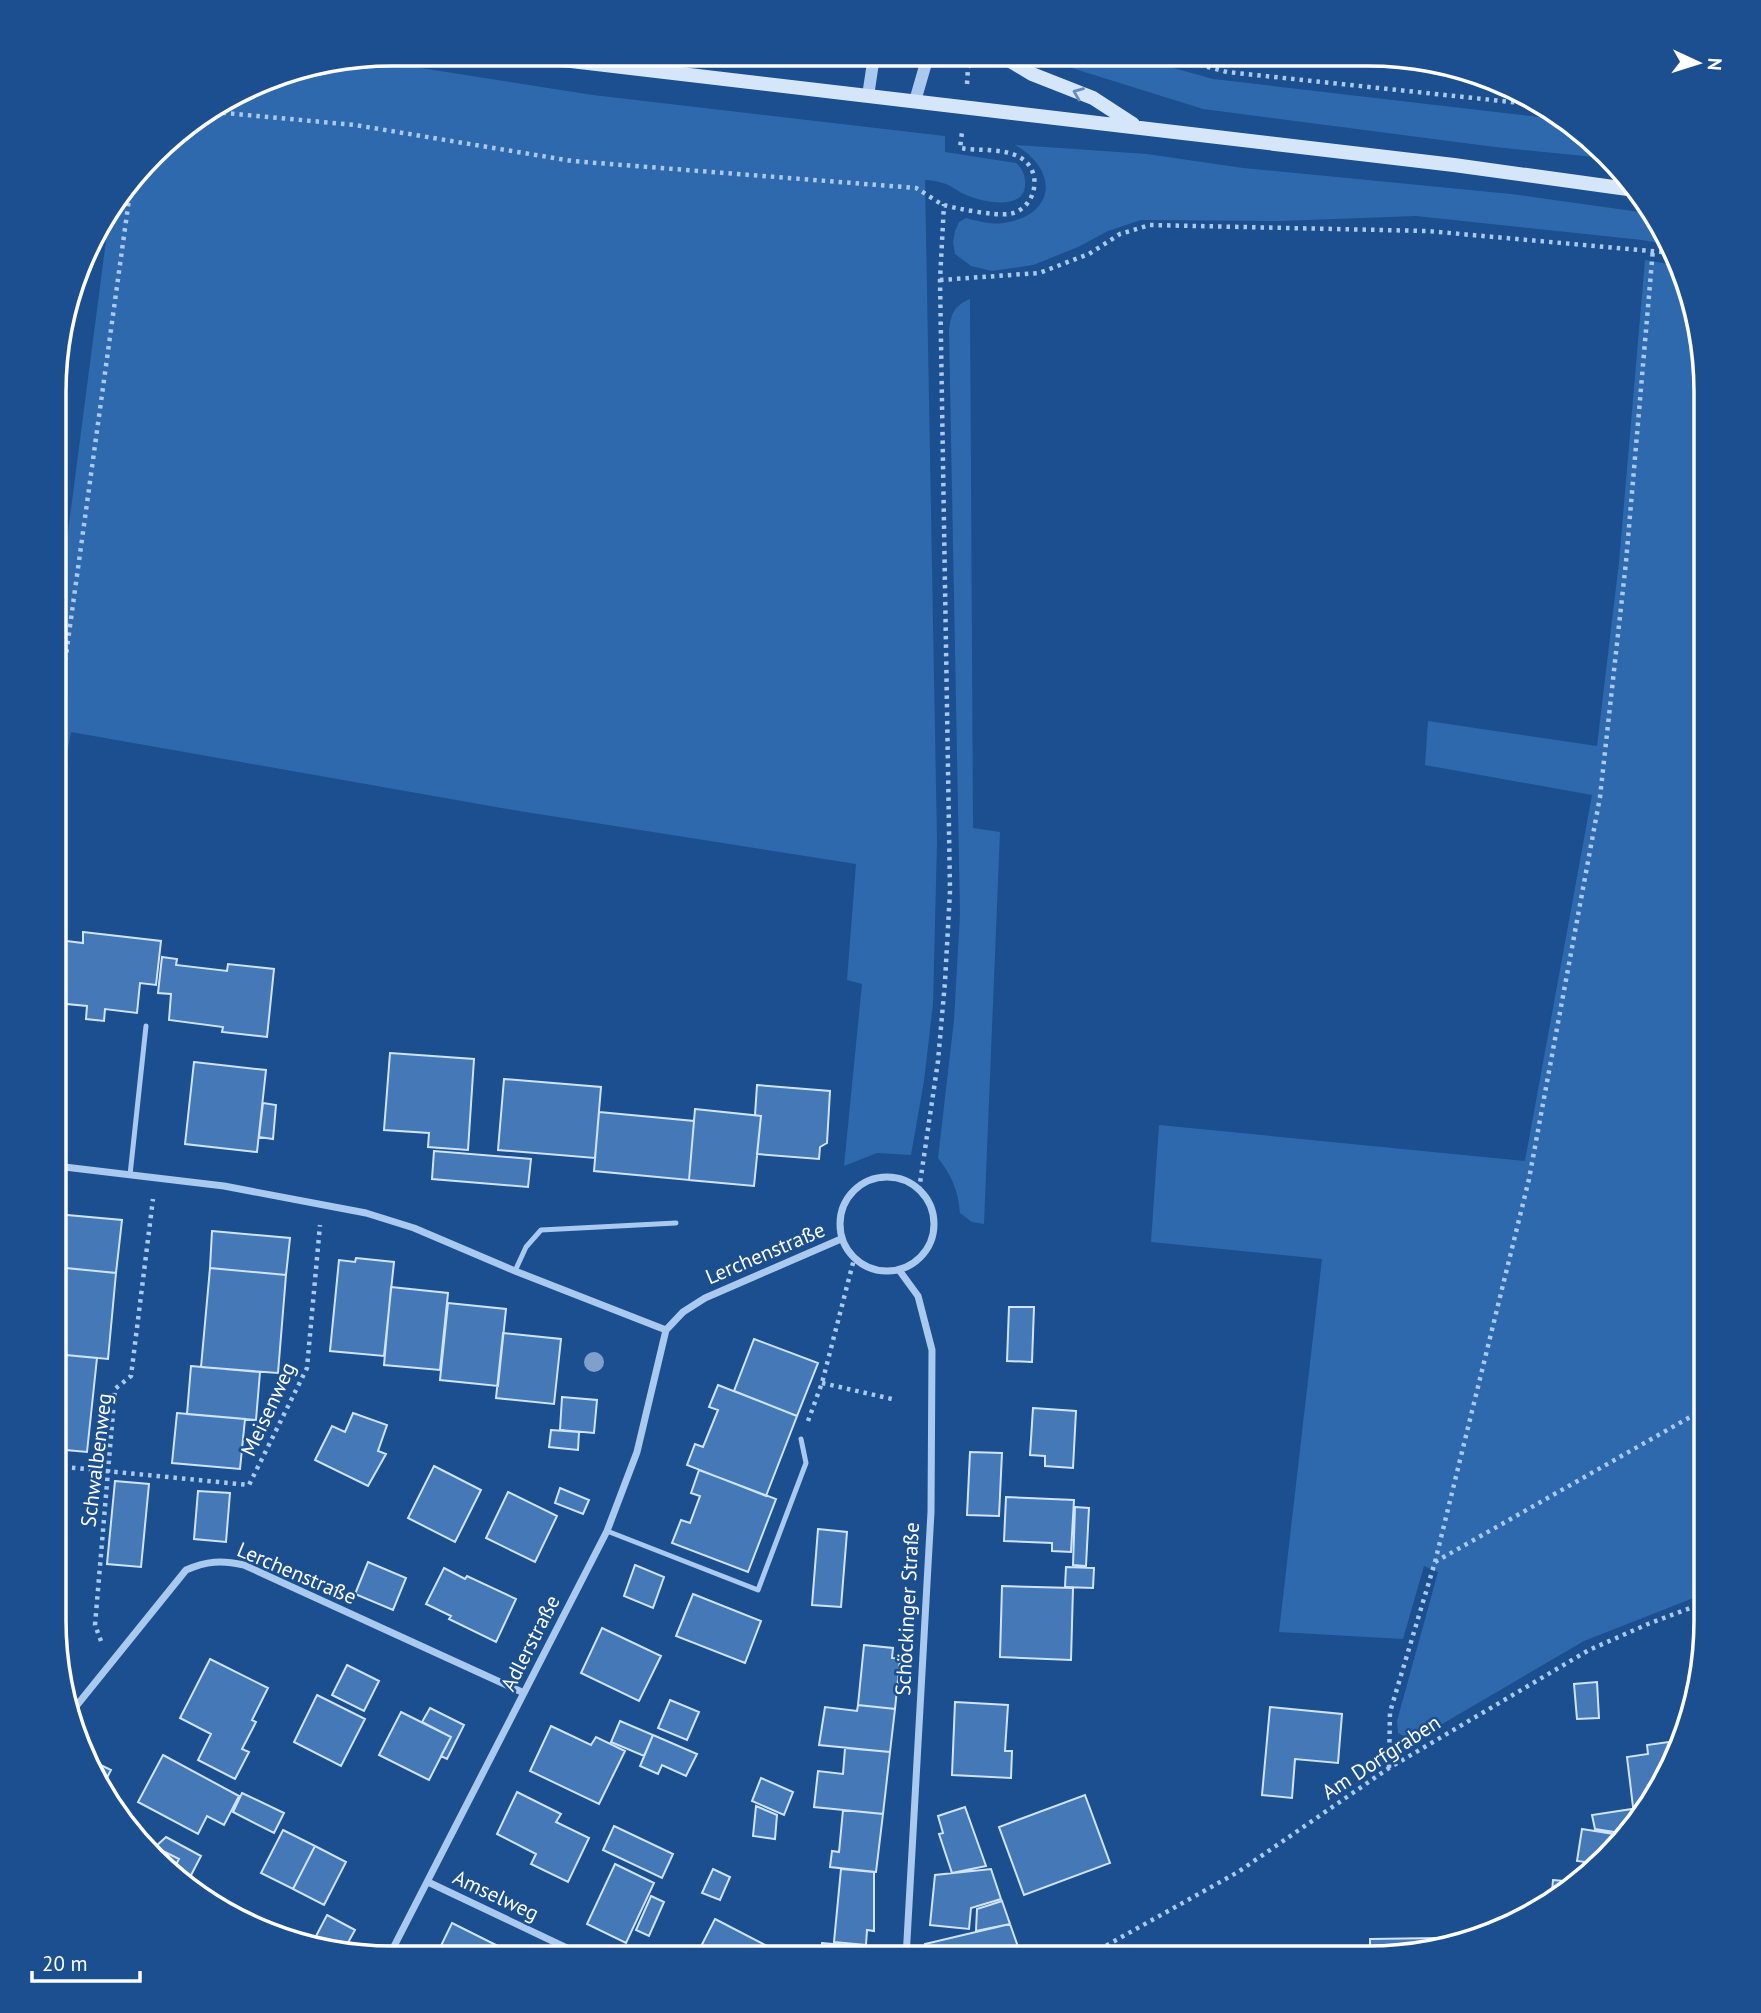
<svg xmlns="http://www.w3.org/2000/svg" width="1761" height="2013" font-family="'PT Sans',sans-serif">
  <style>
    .green { fill: #2e69ad }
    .building { fill: #4478b7; stroke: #cfe3fa; stroke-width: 2 }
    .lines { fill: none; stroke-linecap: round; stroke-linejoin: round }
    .path { stroke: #a9c9ee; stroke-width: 4.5; stroke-dasharray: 3.5 5; stroke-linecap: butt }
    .service { stroke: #a9c9ee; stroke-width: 5 }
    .minor { stroke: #a9c9ee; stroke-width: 7 }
    .tertiary { stroke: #a9c9ee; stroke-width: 12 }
    .secondary { stroke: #d6e6fa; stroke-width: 14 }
    .tree { fill: #7ea0ca }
    .oneway { stroke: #668bba }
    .labels { text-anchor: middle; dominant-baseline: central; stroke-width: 5; stroke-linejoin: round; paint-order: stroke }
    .street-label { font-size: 21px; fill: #fff; stroke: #1b4f8f }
    .rim { fill: none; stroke: #fff; stroke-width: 3.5 }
  </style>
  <rect width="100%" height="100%" fill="#1b4f8f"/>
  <!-- green -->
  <path class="green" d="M1043 56H1131L1213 79 1565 120 1604 158 1495 147 1203 109 1059 64Z
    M364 59 593 95 945 136V152L1016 163C1022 168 1025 175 1025 182 1027 212 982 202 966 195 959 192 953 187 946 184 940 182 931 180 925 180L937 842 933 1004 924 1081 911 1155 877 1153 844 1166 862 984 847 980 856 864 513 810 71 732 65 766 56 765 57 616 110 210 170 138 283 72Z
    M1015 145 1147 154 1243 168 1511 194 1654 214 1670 245 1642 240 1416 216 1281 221 1141 220 1108 231 1078 247 1033 265 992 271 971 266 955 254 953 242 955 231 959 222 966 218C978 221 991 225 1004 223 1056 215 1059 170 1015 145Z
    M1645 260 1680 266 1689 284 1706 370V1595L1691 1599 1584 1641 1413 1741 1398 1733 1397 1721 1438 1572 1424 1566 1403 1639 1279 1632 1322 1259 1151 1242 1159 1125 1525 1161 1592 795 1425 765 1428 721 1597 746 1619 562Z
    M970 299 973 828 1000 832 984 1224 972 1222 960 1213C958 1190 952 1176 938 1158L954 1020 960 914 949 331C951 313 954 306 970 299Z"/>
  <!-- building -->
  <path class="building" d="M83 932 161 941 156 985 140 983 137 1013 105 1009 104 1021 86 1019 87 1006 56 1003V965L59 940 83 943Z
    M162 957 177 959 176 965 227 971 228 964 274 969 267 1037 222 1032 223 1027 169 1020 171 994 158 993Z
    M390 1053 474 1059 468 1150 428 1147 429 1133 384 1130Z
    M194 1062 266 1070 257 1152 185 1144Z
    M504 1079 601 1087 595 1158 498 1150Z
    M757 1085 830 1091 827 1143 820 1147 819 1159 757 1154 761 1116 755 1115Z
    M263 1103 276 1105 273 1139 259 1137Z
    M695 1109 761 1116 754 1186 689 1180Z
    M599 1112 694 1121 689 1180 594 1171Z
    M434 1151 531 1159 528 1187 432 1179Z
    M56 1214 122 1220 116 1273 56 1267Z
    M212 1231 290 1238 286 1275 210 1268Z
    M356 1258 394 1262 384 1356 330 1351 339 1260 355 1262Z
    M56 1267 116 1273 108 1359 55 1354Z
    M210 1268 286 1275 278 1373 201 1367Z
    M391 1287 448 1293 440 1370 384 1365Z
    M448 1303 506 1309 498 1386 440 1380Z
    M1009 1307H1034L1032 1362 1007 1361Z
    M503 1333 561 1339 554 1404 496 1398Z
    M754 1339 818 1363 797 1416 734 1391Z
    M55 1354 97 1358 87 1452 55 1449Z
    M191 1366 260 1372 256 1420 187 1414Z
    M718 1385 797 1416 766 1496 687 1465 695 1444 703 1447 718 1410 709 1407Z
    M562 1397 597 1400 594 1433 560 1430Z
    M1033 1408 1076 1411 1073 1468 1045 1466V1456L1030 1455Z
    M177 1413 245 1419 240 1469 172 1463Z
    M353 1413 387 1425 378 1451 386 1454 368 1486 315 1460 332 1426 345 1432Z
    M551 1430 579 1432 578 1450 549 1447Z
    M970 1452 1002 1453 999 1516 967 1515Z
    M434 1466 481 1490 455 1542 408 1518Z
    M699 1470 776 1499 748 1572 672 1543 681 1520 690 1523 700 1496 691 1493Z
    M115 1481 149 1484 141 1567 107 1564Z
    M560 1488 589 1500 583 1514 555 1503Z
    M198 1491 230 1493 226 1542 194 1539Z
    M508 1492 557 1516 535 1562 486 1538Z
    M55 1495 62 1496 56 1552 66 1553 59 1620H55Z
    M1006 1497 1074 1500 1071 1552 1052 1551V1543L1004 1541Z
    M1075 1507 1089 1508 1086 1566 1073 1565Z
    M818 1529 847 1532 841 1607 812 1605Z
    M368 1562 406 1578 393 1610 355 1594Z
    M635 1565 664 1577 653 1608 624 1596Z
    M1066 1567 1094 1568 1093 1588 1065 1587Z
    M444 1568 465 1579 467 1576 516 1599 496 1642 449 1619 451 1616 426 1604Z
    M1002 1586 1073 1588 1071 1660 1000 1657Z
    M693 1594 761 1621 745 1663 676 1636Z
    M602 1628 661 1656 639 1701 581 1673Z
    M864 1645 893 1648 892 1658 900 1659 895 1709 858 1705Z
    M210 1659 268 1688 252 1720 256 1722 242 1749 249 1752 235 1779 198 1760 211 1734 180 1718Z
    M347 1665 379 1681 364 1711 332 1695Z
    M1597 1682 1599 1718 1577 1719 1574 1684Z
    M317 1695 365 1719 341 1766 294 1742Z
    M670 1700 699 1712 687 1740 658 1728Z
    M955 1702 1008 1705 1005 1751H1012L1011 1778 952 1775Z
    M858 1705 895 1709 890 1752 819 1745 825 1707 857 1711Z
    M1270 1707 1342 1714 1338 1763 1295 1759 1292 1798 1262 1795Z
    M430 1708 464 1725 447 1759 441 1756 451 1737 422 1722Z
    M401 1712 451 1737 429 1780 379 1755Z
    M620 1721 653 1735 644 1756 611 1742Z
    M551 1726 591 1745 596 1737 625 1751 599 1804 530 1771Z
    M653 1735 697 1754 686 1776 662 1765 658 1774 640 1766Z
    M1676 1741 1661 1790 1638 1815H1634L1627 1757 1648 1754 1647 1745Z
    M845 1748 890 1752 883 1814 814 1807 818 1771 843 1774Z
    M163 1755 239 1796 224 1825 207 1816 198 1834 138 1802Z
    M86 1758 111 1770 101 1789Z
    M761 1778 793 1792 784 1815 752 1801Z
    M517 1792 561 1814 556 1822 589 1838 568 1882 531 1864 536 1854 497 1834Z
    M242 1793 284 1813 274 1833 233 1812Z
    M1085 1795 1110 1863 1024 1895 999 1827Z
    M756 1806 777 1815 775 1839 753 1836Z
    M965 1807 986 1866 952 1873 939 1834 943 1833 938 1816Z
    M1632 1809 1633 1820 1621 1833 1595 1829 1592 1815Z
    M843 1810 883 1814 876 1872 830 1867 832 1851 839 1852Z
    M614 1826 673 1854 662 1878 603 1850Z
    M1582 1829 1620 1835 1593 1863 1577 1861Z
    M283 1830 315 1846 293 1889 261 1873Z
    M166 1837 201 1856 188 1881 174 1868 179 1859 155 1847Z
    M149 1844 179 1859 174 1868Z
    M315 1846 346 1862 324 1905 293 1889Z
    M615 1864 654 1883 626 1943 587 1924Z
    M713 1869 730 1877 720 1900 702 1893Z
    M841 1869 874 1872V1931L867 1930 866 1945 834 1942Z
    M991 1869 1001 1899 971 1908 969 1929 930 1925 935 1875Z
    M1553 1880 1575 1882 1551 1904Z
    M651 1896 664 1902 649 1936 636 1930Z
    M1002 1901 1010 1924 976 1931 977 1909Z
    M327 1915 355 1930 344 1950 314 1940Z
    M715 1919 771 1948 766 1958H695Z
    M452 1923 502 1948 497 1958H435Z
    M1010 1924 1022 1958H928L925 1944Z
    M1438 1938 1437 1949 1391 1958H1370V1939Z
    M822 1943 875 1948 874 1958H821Z"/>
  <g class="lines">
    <!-- path -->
    <path class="path" d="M1166 56 1227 72 1540 105
      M967 84 968 67 977 58
      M214 112 355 125 572 161 916 188C925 193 935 201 944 205 958 209 995 216 1009 214 1036 210 1045 170 1019 157 1003 148 978 151 960 148L962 132
      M940 280 1039 273 1089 254 1120 234 1150 225 1427 231 1674 253
      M57 720 131 185
      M919 1190 938 1061 945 982 950 891 940 280 944 204
      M822 1383 892 1399
      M808 1421 822 1383 854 1259
      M55 1466 249 1485 307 1368 320 1225
      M1435 1562 1706 1408
      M101 1641 95 1625 115 1389 131 1376 153 1199
      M1389 1768 1390 1712 1435 1562 1529 1179 1600 797 1626 562 1653 249
      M1084 1958 1238 1872 1389 1768 1589 1650 1648 1624 1706 1602"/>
    <!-- service -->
    <path class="service" d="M130 1175 146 1026
      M515 1271 526 1247 541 1230 676 1223
      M607 1531 758 1590 806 1463 801 1439"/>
    <!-- minor -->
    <path class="minor" d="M56 1166 224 1186 366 1213 414 1228 515 1271 666 1330 683 1312 705 1298 841 1239
      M840 1224a47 47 0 1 1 94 0a47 47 0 1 1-94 0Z
      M899 1270 918 1296 932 1350 931 1512 906 1958
      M69 1715 186 1570C207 1561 221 1560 244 1565L524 1693
      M428 1882 588 1958
      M388 1958 607 1531 637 1452 666 1330"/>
    <!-- tertiary -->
    <path class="tertiary" d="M868 96 874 56
      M915 101 928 56"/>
    <!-- secondary -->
    <path class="secondary" d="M520 55 1454 165 1635 190
      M1002 56 1032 74 1093 98 1133 124"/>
  </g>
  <!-- trees -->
  <circle class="tree" cx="594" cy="1362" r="10"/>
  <!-- one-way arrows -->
  <defs><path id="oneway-chevron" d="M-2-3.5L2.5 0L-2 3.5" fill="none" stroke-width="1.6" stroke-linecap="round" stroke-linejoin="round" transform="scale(1.75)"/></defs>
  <use class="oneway" href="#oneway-chevron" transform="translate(1078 93) rotate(-158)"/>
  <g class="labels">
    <!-- street labels -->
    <g class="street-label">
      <text transform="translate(765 1253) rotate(-23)">Lerchenstraße</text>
      <text transform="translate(268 1409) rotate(-65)">Meisenweg</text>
      <text transform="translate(96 1460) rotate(-83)">Schwalbenweg</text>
      <text transform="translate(297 1573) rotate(23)">Lerchenstraße</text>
      <text transform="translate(907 1609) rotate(-87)">Schöckinger Straße</text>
      <text transform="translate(530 1643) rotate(-63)">Adlerstraße</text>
      <text transform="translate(1381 1757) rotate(-33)">Am Dorfgraben</text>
      <text transform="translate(496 1895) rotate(25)">Amselweg</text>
    </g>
  </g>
  <!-- crop -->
  <path d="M0 0H1761V2013H0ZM392 66H1368A326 326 0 0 1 1694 392V1620A326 326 0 0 1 1368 1946H392A326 326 0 0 1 66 1620V392A326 326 0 0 1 392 66Z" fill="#1b4f8f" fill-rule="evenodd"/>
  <path class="rim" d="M392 66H1368A326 326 0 0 1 1694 392V1620A326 326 0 0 1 1368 1946H392A326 326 0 0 1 66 1620V392A326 326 0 0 1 392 66Z"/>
  <!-- north arrow -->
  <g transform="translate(1698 63) rotate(94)" stroke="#1b4f8f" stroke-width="5" paint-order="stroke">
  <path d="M0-5L12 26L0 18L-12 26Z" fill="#ffffff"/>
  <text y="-10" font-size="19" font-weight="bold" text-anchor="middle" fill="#ffffff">N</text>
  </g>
  <!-- scale -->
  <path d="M32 1971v10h108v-10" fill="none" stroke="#ffffff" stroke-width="3.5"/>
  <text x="42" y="1971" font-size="21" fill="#ffffff" stroke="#1b4f8f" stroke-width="5" paint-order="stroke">20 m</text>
</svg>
